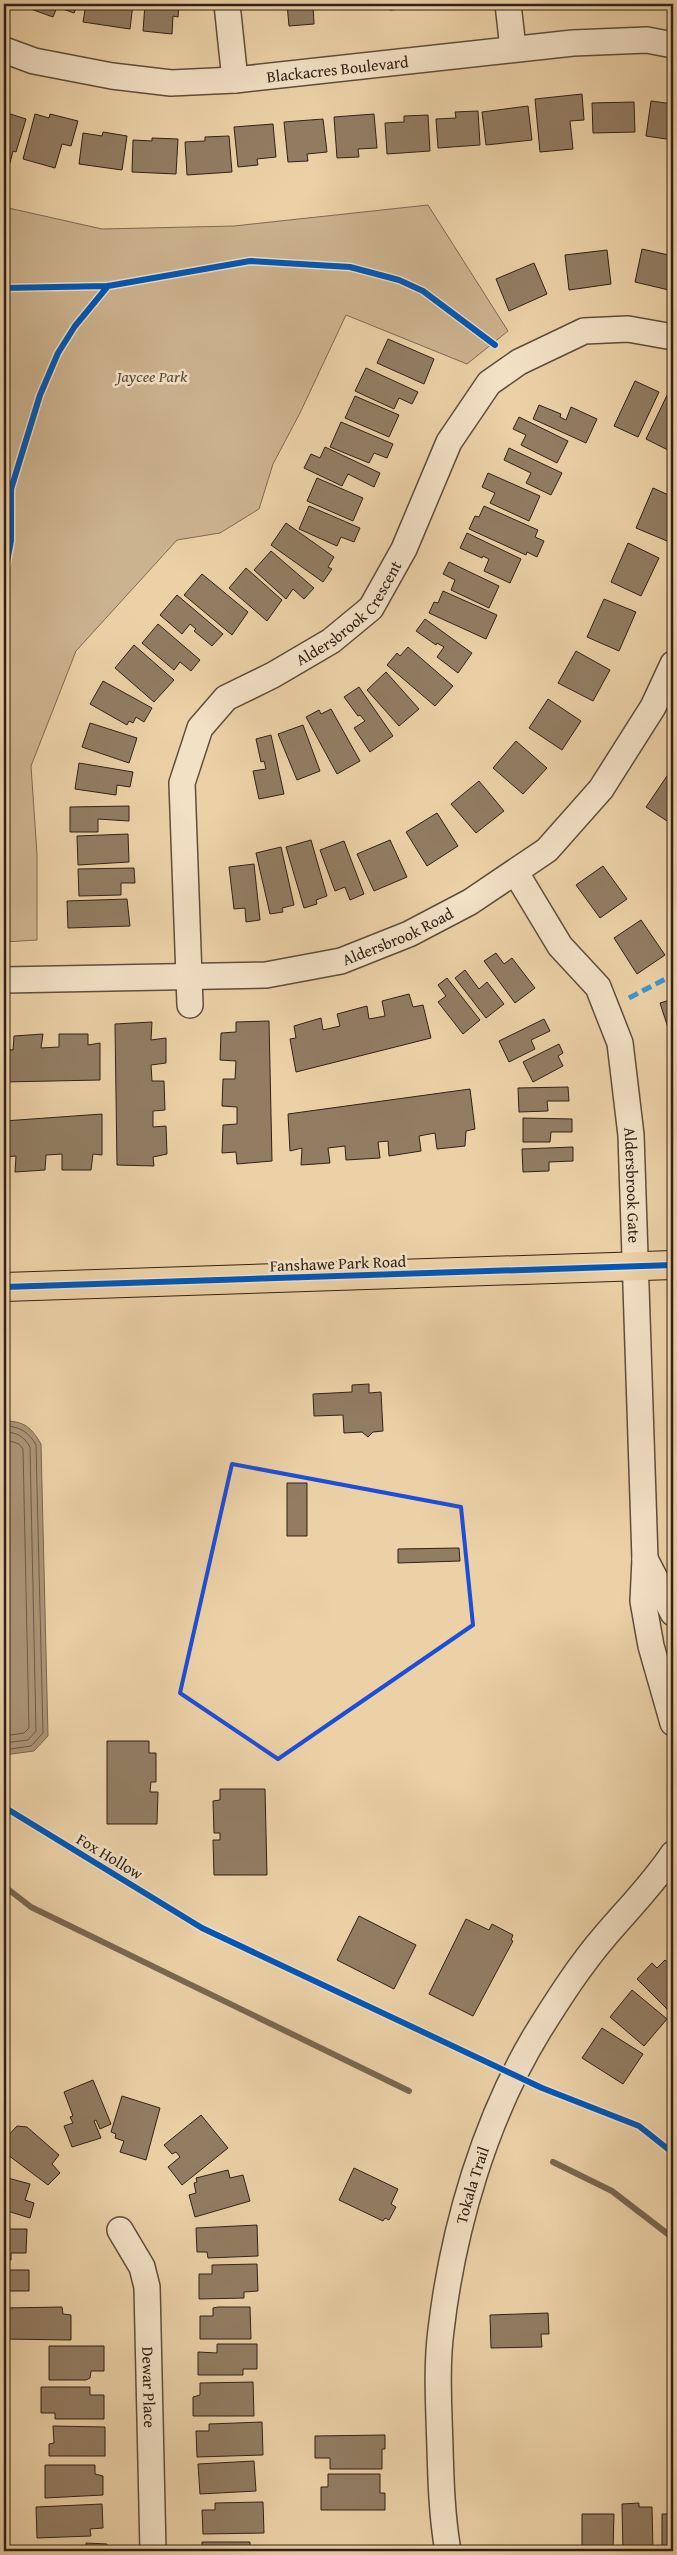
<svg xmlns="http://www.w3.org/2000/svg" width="677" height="2555" font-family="'Gentium Book Plus',serif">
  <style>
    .green { fill: #ccb38f; stroke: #7e6a54 }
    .water { fill: #ac9577; stroke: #7a6751 }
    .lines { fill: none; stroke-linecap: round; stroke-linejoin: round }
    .shore { stroke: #6e5b48; stroke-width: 1 }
    .stream { stroke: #7a6751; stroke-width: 6 }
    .building { fill: #927d63; stroke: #302119 }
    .minor-casing { stroke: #5f4d3c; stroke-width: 28 }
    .major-casing { stroke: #302119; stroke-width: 30 }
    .minor { stroke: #f3e1c6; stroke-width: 25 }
    .major { stroke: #ecd1a7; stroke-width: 28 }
    .quiet { stroke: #3d95d4; stroke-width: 5; stroke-dasharray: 10 5; stroke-linecap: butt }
    .cycleway-casing { stroke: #f3e1c6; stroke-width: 9 }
    .cycleway { stroke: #0057b8; stroke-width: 6 }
    .marked { fill: none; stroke: #1d4ed8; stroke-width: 4; stroke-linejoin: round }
    .labels { text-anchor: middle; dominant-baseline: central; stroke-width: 5; stroke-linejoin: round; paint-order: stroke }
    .street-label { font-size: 16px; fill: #302119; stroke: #f3e1c6 }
    .park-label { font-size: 16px; font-style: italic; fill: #574636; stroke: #f3e1c6 }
  </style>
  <rect width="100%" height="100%" fill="#ecd1a7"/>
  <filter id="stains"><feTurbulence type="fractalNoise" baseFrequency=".004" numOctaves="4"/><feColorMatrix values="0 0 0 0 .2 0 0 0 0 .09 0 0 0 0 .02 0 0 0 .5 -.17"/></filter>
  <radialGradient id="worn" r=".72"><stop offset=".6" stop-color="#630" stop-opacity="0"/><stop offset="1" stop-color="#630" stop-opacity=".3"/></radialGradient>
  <!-- green -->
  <path class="green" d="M428 205 508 331 467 364 346 315 300 413 273 464 259 509 220 533 177 540 76 651 31 766 37 854V940L4 942V207L102 229 234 226Z"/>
  <!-- water -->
  <path class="water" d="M4 1421C24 1421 31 1427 41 1444L48 1736 34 1751 4 1755Z"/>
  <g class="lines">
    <!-- shore -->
    <path class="shore" d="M4 1426C19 1426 29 1432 36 1445L43 1733 31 1746 4 1750
      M4 1432C16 1432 24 1436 30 1447L36 1731 28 1740 4 1743
      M4 1439 19 1444 23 1449 29 1728 24 1733 4 1736"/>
    <!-- stream -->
    <path class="stream" d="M4 1886 31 1907 409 2091
      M553 2162 612 2191 673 2238"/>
  </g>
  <!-- building -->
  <path class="building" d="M26 4H78L74 13 57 7 53 17 25 7Z
    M86 4H133L130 29 83 22Z
    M145 4H179L178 17 173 16 172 34 143 31Z
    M287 4H313L314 24 289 26Z
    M390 4H459L390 10Z
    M582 94 584 120 570 121 573 149 540 152 535 99Z
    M651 101 673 104V140L646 136Z
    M634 102 635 132 593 133 592 103Z
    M528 106 532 140 486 145 482 112Z
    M478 111 480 145 438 148 436 119 456 118 455 112Z
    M4 112 26 119 16 152 13 151 10 163 4 161Z
    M35 114 49 118 50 114 78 121 71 146 62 144 55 168 23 159Z
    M374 114 377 148 358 149 359 157 337 158 334 117Z
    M428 115 430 151 387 154 385 123 404 122V116Z
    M323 119 327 152 307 154 308 161 288 162 284 122Z
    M273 124 276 157 257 159 258 165 238 167 234 127Z
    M103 132 127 136 122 170 79 164 83 133 102 136Z
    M229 136 232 172 187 175 185 142 205 141V137Z
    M152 138 178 139 176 174 132 172 133 140 152 141Z
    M642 249 673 256V291L635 282Z
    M607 250 611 284 569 290 565 255Z
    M534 263 547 294 509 311 496 279Z
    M388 339 434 359 424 384 377 363Z
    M366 368 418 392 412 404 399 398 394 409 355 391Z
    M635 381 659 392 638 437 614 426Z
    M670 389 673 390V443L670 451 646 439Z
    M355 396 399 415 389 437 345 418Z
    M539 405 561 414 560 417 566 420 571 407 597 419 586 443 533 419Z
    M519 417 568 441 557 463 521 445 526 435 513 429Z
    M341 422 393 444 387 458 374 453 369 463 330 447Z
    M325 447 380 473 374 487 348 474 342 486 304 468 311 454 320 458Z
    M509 448 562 473 551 495 526 483 531 473 504 460Z
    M488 473 540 496 529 521 490 503 495 493 482 487Z
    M317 478 363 498 353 521 307 501Z
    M653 488 673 497V527L667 541 636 528Z
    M309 506 360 528 354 542 341 537 337 546 299 529Z
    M484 506 538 530 535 537 544 541 537 557 527 552 526 555 469 529 475 516 479 517Z
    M286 523 334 557 328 567 332 569 323 582 271 545Z
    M467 533 521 559 510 583 484 571 489 559 483 556 482 558 460 548Z
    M628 543 659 558 641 596 611 582Z
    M271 551 314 588 304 599 293 589 286 599 254 570Z
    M449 562 499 586 489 608 451 590 455 580 443 574Z
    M246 568 282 600 267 621 229 588Z
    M202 574 248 612 232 635 184 595Z
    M443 591 497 615 486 639 429 613 434 602 438 603Z
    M177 595 223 634 212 646 194 631 196 629 190 624 182 634 160 615Z
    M604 599 636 612 619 651 587 637Z
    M425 619 472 653 458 673 437 657 444 647 437 643 436 645 416 631Z
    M158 624 200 660 191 671 180 662 174 670 142 643Z
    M134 645 174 680 154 702 115 668Z
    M408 647 453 686 435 706 387 665 397 653 400 656Z
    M576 651 610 670 593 701 558 683Z
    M386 672 419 709 399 726 367 690Z
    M103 681 152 708 144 722 136 717 133 723 129 721 127 725 90 704Z
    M359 687 393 736 370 752 354 728 365 721 360 715 358 716 344 697Z
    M548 699 581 721 562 750 529 728Z
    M331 709 360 761 337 774 306 717 319 710 321 714Z
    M90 723 137 738 129 763 82 747Z
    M303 725 320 771 297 780 278 734Z
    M271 735 284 794 259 799 253 771 266 769 264 761 261 762 256 739Z
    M516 741 547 768 523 794 493 768Z
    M79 763 133 772 130 787 117 785 116 795 75 789Z
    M669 773 673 775V825L646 807Z
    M479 781 504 811 476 833 451 804Z
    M129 806V821L98 819V832H70V807Z
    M437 813 458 846 427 866 406 832Z
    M128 834 129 862 78 865 77 836Z
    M311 840 327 896 316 900 317 904 304 908 286 847Z
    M390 840 407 877 374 891 357 854Z
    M344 841 364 894 350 900 345 887 335 891 320 850Z
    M281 847 294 905 282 908 283 912 270 914 256 853Z
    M254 864 260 920 246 922 245 908 234 909 229 867Z
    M603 866 627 899 600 918 576 885Z
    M134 868 135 883H121V895L79 896 78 869Z
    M127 899 130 926 68 928 67 901Z
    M641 920 665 955 637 974 614 938Z
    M496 953 504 964 512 958 535 988 515 1003 484 961Z
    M465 970 479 989 487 982 504 1004 486 1018 455 978Z
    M447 978 480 1020 463 1034 438 1002 446 996 438 985Z
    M409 994 413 1007 423 1005 431 1038 296 1072 290 1039 296 1038 294 1026 321 1018 323 1030 340 1026 337 1014 367 1006 369 1019 385 1016 382 1001Z
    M673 999V1043L660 1003Z
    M544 1019 550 1031 531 1040 535 1049 509 1062 499 1041Z
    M269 1021 272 1161 237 1164 236 1152 222 1153 223 1125 237 1124V1107L222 1106 223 1079H235L236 1061 220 1060 221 1033 236 1032V1022Z
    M152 1022 151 1040 166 1038V1063L151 1065 152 1081H164L165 1110 153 1111V1127L166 1126 167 1154 153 1157 154 1166 117 1165 115 1024Z
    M43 1034 41 1048 59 1047V1034H88V1045L100 1043V1080L4 1082V1049L13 1050 14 1036Z
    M559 1044 563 1053 558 1056 563 1066 533 1082 523 1062Z
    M568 1087 569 1101H547L548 1111 519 1112 518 1088Z
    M470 1089 475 1129 466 1131 465 1146 437 1149 435 1133 419 1136 421 1151 389 1156 388 1141 378 1142 380 1158 346 1160 345 1146 328 1148 330 1163 301 1165 302 1148 290 1151 288 1114Z
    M102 1114V1155L93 1154 91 1170H62V1154L46 1155 45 1170 15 1172 16 1156 4 1157V1121Z
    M523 1118 572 1119V1132H551L550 1142H523Z
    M573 1147V1161L549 1162V1171L523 1172 522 1149Z
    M369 1384V1393L381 1392 383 1431 373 1432 368 1437 362 1432 344 1433 343 1415 314 1416 313 1394 352 1392V1385Z
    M287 1483H307V1536H287Z
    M459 1548 460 1561 398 1563V1549Z
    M107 1741H149V1753H156V1782H151L150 1792H158L157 1824H107Z
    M220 1789H265L267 1875H214L213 1840H220V1833H214L213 1801 220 1800Z
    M359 1916 416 1945 394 1989 337 1960Z
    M466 1919 489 1930 492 1924 513 1935 511 1940 513 1941 473 2016 429 1994Z
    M665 1960 673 1967V2015L637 1979 652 1963 657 1968Z
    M632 1990 667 2019 644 2046 610 2017Z
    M602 2028 643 2054 623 2084 582 2058Z
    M93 2080 111 2124 100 2129 96 2120 94 2121 101 2138 72 2147 64 2126 73 2123 70 2117 73 2116 64 2092Z
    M122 2096 160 2108 146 2160 120 2152 124 2141 115 2138 116 2134 111 2132Z
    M201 2115 228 2148 182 2185 168 2167 180 2157 176 2152 172 2154 164 2145Z
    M17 2126 27 2127 59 2155 52 2164 60 2173 48 2185 4 2152V2140Z
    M354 2168 398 2189 391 2204 396 2207 389 2220 385 2218 383 2221 339 2200Z
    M228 2170 230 2178 243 2175 250 2201 195 2217 189 2195 196 2193 194 2183 197 2182 196 2178Z
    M4 2177 30 2184 25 2200 34 2203 30 2218 4 2210Z
    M257 2225 258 2256 208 2258 207 2252H197L196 2228Z
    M4 2229H27L26 2253H11V2260H4Z
    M257 2264 258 2291 244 2292V2298L199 2299V2274H212V2265Z
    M4 2270H29V2291H7V2299H4Z
    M62 2307 63 2314 71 2315V2340L4 2339V2308Z
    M218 2307H250L251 2339H200V2316H213V2308Z
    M548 2313 549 2334H541L542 2347 491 2348 490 2315Z
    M217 2344H257V2369H243V2375H198V2352L217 2353Z
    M49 2346H104V2371H91L90 2378 86 2380H49Z
    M253 2382 254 2416H193V2397L200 2395V2383Z
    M41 2387H90V2395H104V2419H55V2413H41Z
    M262 2422 263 2455 197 2457 196 2431H209V2424Z
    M53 2426 105 2427V2456H49V2444L54 2443Z
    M385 2435V2449H382V2469H330V2458H315V2436Z
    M254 2461 256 2491 200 2494 198 2464Z
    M45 2465H95V2474L103 2476V2495L45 2498Z
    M328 2474H380V2493H385V2510H321V2487H328Z
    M263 2502 264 2533 203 2534 202 2510H215V2503Z
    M639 2503V2507H652L653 2551H623L622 2504Z
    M102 2504 103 2528 90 2529 91 2536 37 2538 36 2507Z
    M582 2514H614L613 2551H582Z
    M662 2514H673V2551H662Z
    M202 2542H250V2551H202Z
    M86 2543 107 2544V2551H86Z"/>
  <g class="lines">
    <!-- minor casing -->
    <g class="minor-casing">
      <g id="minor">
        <path d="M227 4 235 80"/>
        <path d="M508 4 513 48"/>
        <path id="s1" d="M4 50 34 61 112 76 171 83 235 80 573 43 647 40 673 45"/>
        <path id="s2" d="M516 873 560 946 598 987 620 1043 631 1135 645 1559 643 1601 651 1646 673 1723"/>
        <path id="s3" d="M4 980 266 975 341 961 409 934 470 902 547 850 601 789 653 707 673 664"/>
        <path id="s4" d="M190 1005 182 783 200 728 226 698 273 675 331 641 371 608 404 549 449 442 489 383 519 362 584 331 628 329 673 337"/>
        <path d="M645 1559 673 1613"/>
        <path id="s5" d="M120 2230 142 2267 147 2287 153 2551"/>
        <path id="s6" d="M448 2551C442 2517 441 2483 440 2449 439 2410 436 2368 441 2330 453 2228 485 2118 539 2030 559 1998 580 1965 605 1936 628 1909 653 1884 673 1854"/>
      </g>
    </g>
    <!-- major casing -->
    <g class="major-casing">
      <path id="major" d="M4 1287 673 1265"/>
    </g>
    <!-- minor -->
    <use href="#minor" class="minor"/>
    <!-- major -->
    <use href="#major" class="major"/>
    <!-- quiet -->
    <path class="quiet" d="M4 459 11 486
      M629 998 673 975"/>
    <!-- cycleway casing -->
    <g class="cycleway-casing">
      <path id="cycleway" d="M4 288 108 286 250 261 350 267 399 280 423 291 495 345
        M4 578 11 541V489L40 395 58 353 75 326 108 286
        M4 1287 673 1265
        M4 1807 202 1928 542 2088 639 2126 673 2153"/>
    </g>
    <!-- cycleway -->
    <use href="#cycleway" class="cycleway"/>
  </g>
  <!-- marked area -->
  <path class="marked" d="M232 1464 461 1507 473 1625 278 1759 180 1693Z"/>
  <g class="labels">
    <!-- street labels -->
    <g class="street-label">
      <text stroke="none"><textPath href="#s1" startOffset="338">Blackacres Boulevard</textPath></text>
      <text stroke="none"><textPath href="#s4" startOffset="472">Aldersbrook Crescent</textPath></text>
      <text stroke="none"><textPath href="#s3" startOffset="400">Aldersbrook Road</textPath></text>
      <text stroke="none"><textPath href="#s2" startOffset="344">Aldersbrook Gate</textPath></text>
      <text transform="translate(338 1263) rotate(-2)">Fanshawe Park Road</text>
      <text transform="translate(110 1856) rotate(31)">Fox Hollow</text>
      <text stroke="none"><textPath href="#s6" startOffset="370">Tokala Trail</textPath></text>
      <text stroke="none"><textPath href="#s5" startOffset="164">Dewar Place</textPath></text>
    </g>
    <!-- park labels -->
    <g class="park-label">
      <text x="152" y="376">Jaycee Park</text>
    </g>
  </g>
  <!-- margin -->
  <rect width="677" height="2555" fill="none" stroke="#ecd1a7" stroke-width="20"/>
  <rect x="5" y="5" width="667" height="2545" fill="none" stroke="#302119" stroke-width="2.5"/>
  <rect x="10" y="10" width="657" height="2535" fill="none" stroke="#302119"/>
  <rect width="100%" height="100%" filter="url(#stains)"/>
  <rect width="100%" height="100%" fill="url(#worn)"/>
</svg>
